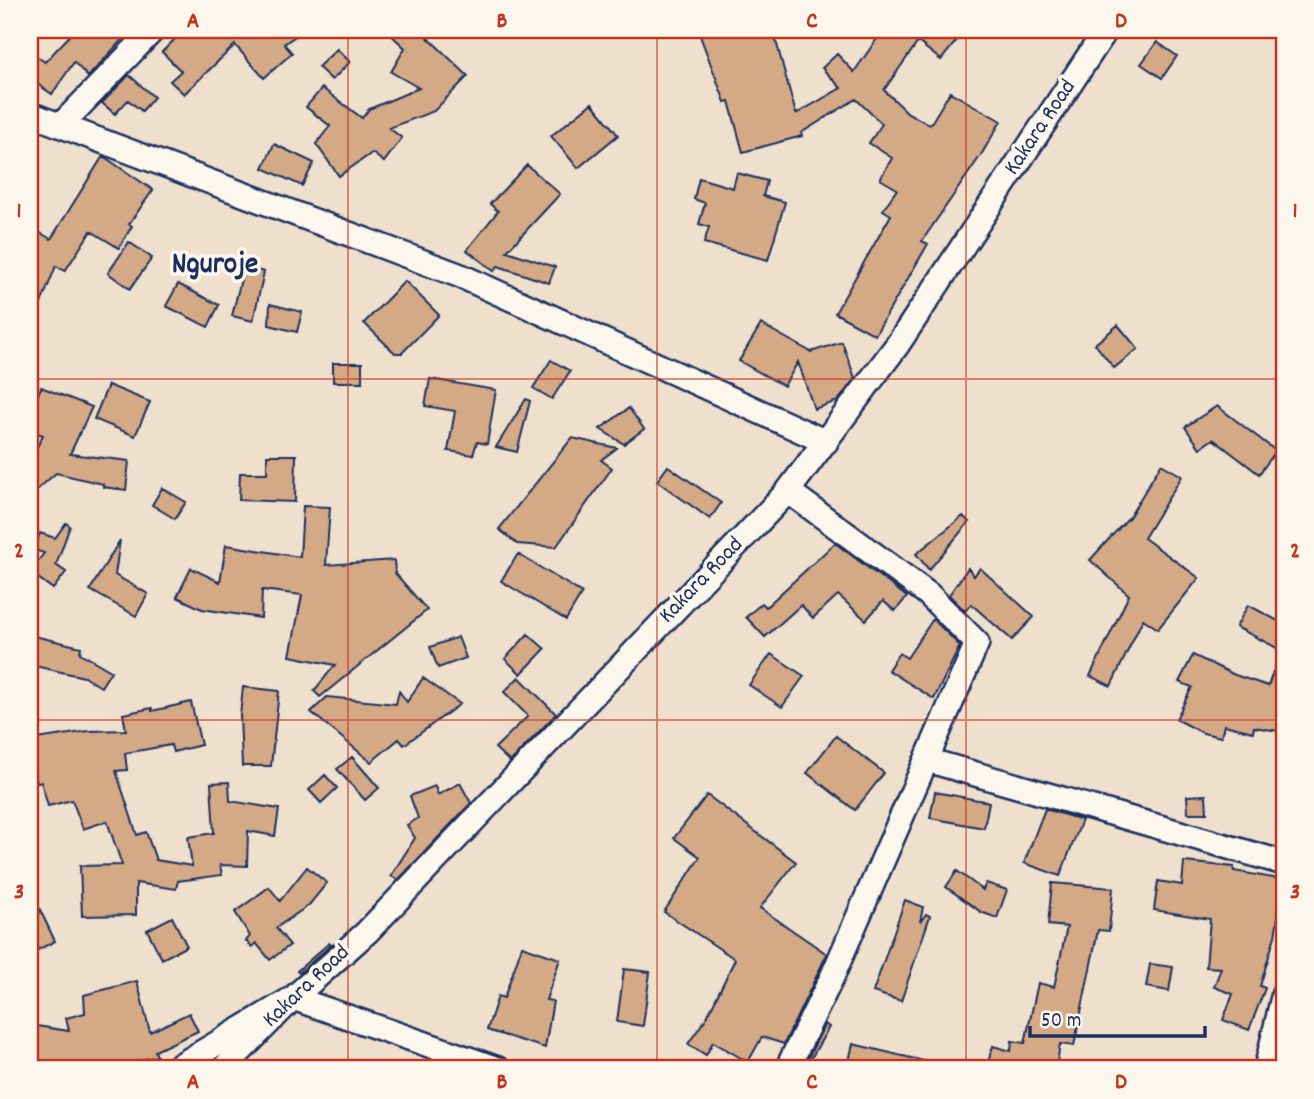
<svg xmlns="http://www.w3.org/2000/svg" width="1314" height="1099" font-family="Dekko,sans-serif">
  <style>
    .building { fill: #d4a986; stroke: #1b2f5e; stroke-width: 2 }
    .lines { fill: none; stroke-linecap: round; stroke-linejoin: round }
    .minor-casing { stroke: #1b2f5e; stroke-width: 28 }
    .minor { stroke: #fbf7ec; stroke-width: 23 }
    .grid { fill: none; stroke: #c8321e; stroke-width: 2; stroke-opacity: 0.55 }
    .labels { text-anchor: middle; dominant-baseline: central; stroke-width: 7; stroke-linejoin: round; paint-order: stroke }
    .street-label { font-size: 23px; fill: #1b2f5e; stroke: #fbf7ec }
    .district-label { font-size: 30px; font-weight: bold; fill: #1b2f5e; stroke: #fbf7ec }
    .neatline { fill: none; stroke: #c8321e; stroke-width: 2.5 }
    .grid-label { font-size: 23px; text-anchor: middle; font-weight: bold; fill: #c8321e }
  </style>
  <rect width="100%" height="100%" fill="#efe0cd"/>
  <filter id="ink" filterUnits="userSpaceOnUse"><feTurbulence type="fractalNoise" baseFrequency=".0143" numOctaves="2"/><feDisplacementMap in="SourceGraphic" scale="14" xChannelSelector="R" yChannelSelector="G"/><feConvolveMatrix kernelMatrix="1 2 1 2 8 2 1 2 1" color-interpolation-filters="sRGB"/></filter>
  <g filter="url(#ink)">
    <!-- building -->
    <path class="building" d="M75 30H131L88 77 74 62 52 94 30 79V52L45 62Z
      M184 30H304L284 44 292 53 264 78 235 45 184 94 170 81 181 71 162 52Z
      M386 30H420L468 76 434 111 389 128 402 138 384 162 372 153 339 176 316 144 330 126 306 107 322 88 362 118 369 109 419 88 391 72 405 48Z
      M710 30H773L796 114 841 88 822 68 837 54 854 72 883 30H965L941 60 918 42 884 90 908 113 930 125 950 92 1001 121 981 155 922 241 928 244 875 335 835 313 891 215 883 210 897 189 880 179 892 158 869 143 882 124 856 99 801 133 802 136 743 152 729 101 725 102 699 33Z
      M1157 42 1177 56 1162 78 1141 64Z
      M337 49 350 62 332 80 318 67Z
      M129 75 154 97 142 111 128 100 115 114 102 103Z
      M592 103 618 135 578 168 551 136Z
      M274 144 314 163 302 186 263 168Z
      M103 156 153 190 129 224 132 226 119 248 91 231 65 271 56 266 30 331V274L37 254 30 250V227L51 239Z
      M527 165 560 194 507 251 555 267 549 283 498 266 494 271 467 250 498 211 490 204Z
      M737 173 767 181 763 196 785 202 768 260 704 243 709 227 699 224 705 203 694 199 699 178 733 188Z
      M129 242 152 258 130 289 108 273Z
      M244 267 264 272 253 321 232 316Z
      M405 281 439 315 402 353H395L364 323Z
      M178 284 219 305 208 327 166 306Z
      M270 304 302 312 297 332 269 325Z
      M761 324 811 352 842 342 855 378 838 401 814 409 798 362 784 386 739 361Z
      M1118 325 1138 349 1114 368 1095 344Z
      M551 360 570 371 552 399 533 388Z
      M333 363H362V382H333Z
      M430 379 496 390 487 444 477 442 473 455 448 451 455 411 425 406Z
      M108 385 150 402 135 436 94 419Z
      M41 387 92 407 70 454 129 461 126 490 103 487V484L56 473 30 496V461L43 435 30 430V416Z
      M526 399 530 401 517 452 496 447Z
      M1217 406 1276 451 1259 474 1213 439 1200 448 1185 427Z
      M629 408 644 429 624 444 600 429Z
      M572 438 617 448 601 460 612 468 556 547 517 544 499 529Z
      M267 455H296L295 502 239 500 240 473H267Z
      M1161 464 1182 476 1144 538 1199 578 1158 629 1143 619 1111 686 1090 676 1129 595 1090 560 1130 516Z
      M668 466 721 503 710 519 657 481Z
      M162 488 186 502 175 519 152 505Z
      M303 506 330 507 326 565 394 560 395 573 427 610 320 697 314 691 335 665 290 656 302 595 262 590 261 618 202 609 177 597 191 568 220 582 226 545 300 557Z
      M963 516 969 522 929 570 916 554Z
      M66 523 70 526 56 565 66 572 53 589 30 572 44 553 34 550 40 533 55 538Z
      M120 540 115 575 148 594 136 616 90 590Z
      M835 543 907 597 895 611 883 601 866 620 838 595 813 618 801 605 765 637 746 617 762 603 766 607Z
      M518 554 582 593 566 620 501 581Z
      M968 568 974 576 980 568 1034 617 1012 640 971 604 965 611 949 595Z
      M1248 605 1284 624V732L1254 727 1253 732 1224 725 1221 737 1203 733 1176 719 1192 687 1179 682 1193 655 1235 675 1268 686 1281 650 1236 627Z
      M933 619 960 646 934 699 888 670 899 653 907 658Z
      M528 634 545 649 521 674 505 659Z
      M30 635 81 647 80 653 111 671 101 687 84 677 30 665Z
      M458 637 466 658 438 668 430 647Z
      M771 654 804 676 782 707 749 685Z
      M519 677 556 714 510 762 495 748 528 716 504 692Z
      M423 678 460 704 404 745 399 739 371 762 311 712 327 697 396 704 399 691 407 702Z
      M243 687 279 691 271 766H242L240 715Z
      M191 702 201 745 173 752 171 745 125 753 127 770 116 771 137 835 146 832 156 860 192 866 188 837 214 833 211 783 229 782 230 801 279 809 275 836 248 831 247 866 220 865 222 875 178 881 176 889 136 883V915L82 916 80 866 122 865 107 821 83 829 72 800 48 806 41 782 37 783 30 756V740L89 731 126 730 123 714 152 708V711Z
      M836 736 884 773 855 810 807 773Z
      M352 757 379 788 365 800 337 769Z
      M325 775 337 788 321 803 309 790Z
      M460 783 471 803 398 880 391 876 415 838 407 825 418 818 410 796 435 786 438 795Z
      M935 792 989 802 984 828 930 818Z
      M707 795 796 862 760 908 827 954 784 1044 762 1037 748 1062 713 1042 706 1055 688 1044 707 1017 735 959 664 912 700 857 674 838Z
      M1206 795 1207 813H1188L1187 796Z
      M1045 809 1082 820 1060 876 1024 863Z
      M1184 862 1234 867V871L1284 880 1275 936 1260 986 1265 988 1249 1030 1223 1020 1233 994 1214 987 1221 968 1206 967 1210 919 1154 910 1158 881 1182 885Z
      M307 867 327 883 309 905 276 928 290 945 270 960 256 943 252 947 246 941 250 936 235 912 269 887 280 901Z
      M957 871 983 890 986 883 1007 890 997 918 981 912 946 887Z
      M1052 883 1113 888 1109 931 1098 930 1074 1046 1060 1044 1056 1069H986L993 1046 1011 1051 1012 1041 1025 1043 1038 983 1054 987 1067 927 1048 925Z
      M30 889 55 941 38 950 35 944 30 946Z
      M905 900 923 907 920 922 926 914 930 916 901 1001 873 992Z
      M172 917 187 946 162 959 147 930Z
      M329 943 331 945 299 973 297 971Z
      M522 946 560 959 546 1000 553 1001 545 1048 487 1030 498 996 504 998Z
      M1150 964 1173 967 1169 991 1146 987Z
      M624 969 650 972 643 1026 617 1022Z
      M137 981 150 1032 189 1013 198 1031 155 1051 157 1056 108 1069H30V1025L69 1031 66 1018 85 1013 84 995Z
      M825 1024 829 1027 810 1060 808 1058Z
      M853 1044 928 1062 927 1069H847Z"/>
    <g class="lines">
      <!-- minor casing -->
      <g class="minor-casing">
        <path id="minor" d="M30 114 461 276 826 442
          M61 125 153 30
          M927 760 1284 863
          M174 1069 293 998 498 1069
          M223 1069 293 998 367 932 788 491 898 344 1106 30
          M787 1069 833 975 977 643 928 594 788 491
          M1266 1069 1284 993"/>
      </g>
      <!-- minor -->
      <use href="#minor" class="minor"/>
    </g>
  </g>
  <!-- grid -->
  <path class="grid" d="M348 30V1069M657 30V1069M966 30V1069M30 379H1284M30 720H1284"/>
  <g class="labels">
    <!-- street labels -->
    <g class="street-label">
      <text transform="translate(1041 128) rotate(-56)">Kakara Road</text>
      <text transform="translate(702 581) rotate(-46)">Kakara Road</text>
      <text transform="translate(307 987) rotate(-43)">Kakara Road</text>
    </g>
    <!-- district labels -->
    <g class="district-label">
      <text x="215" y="266">Nguroje</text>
    </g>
  </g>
  <!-- margin -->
  <rect width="1314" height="1099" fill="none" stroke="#fbf7ec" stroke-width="77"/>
  <!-- scale -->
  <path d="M1030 1026v10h175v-10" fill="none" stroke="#1b2f5e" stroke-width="3.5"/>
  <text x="1041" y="1026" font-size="21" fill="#1b2f5e" stroke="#fbf7ec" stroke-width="5" paint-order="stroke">50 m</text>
  <rect x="38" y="38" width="1238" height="1022" class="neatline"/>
  <g class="grid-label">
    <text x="193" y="27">A</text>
    <text x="502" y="27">B</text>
    <text x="812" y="27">C</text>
    <text x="1121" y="27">D</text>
    <text x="19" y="217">1</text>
    <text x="1295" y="217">1</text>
    <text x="19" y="557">2</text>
    <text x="1295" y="557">2</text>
    <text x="19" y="898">3</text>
    <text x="1295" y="898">3</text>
    <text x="193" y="1088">A</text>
    <text x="502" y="1088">B</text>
    <text x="812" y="1088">C</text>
    <text x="1121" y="1088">D</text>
  </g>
</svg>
